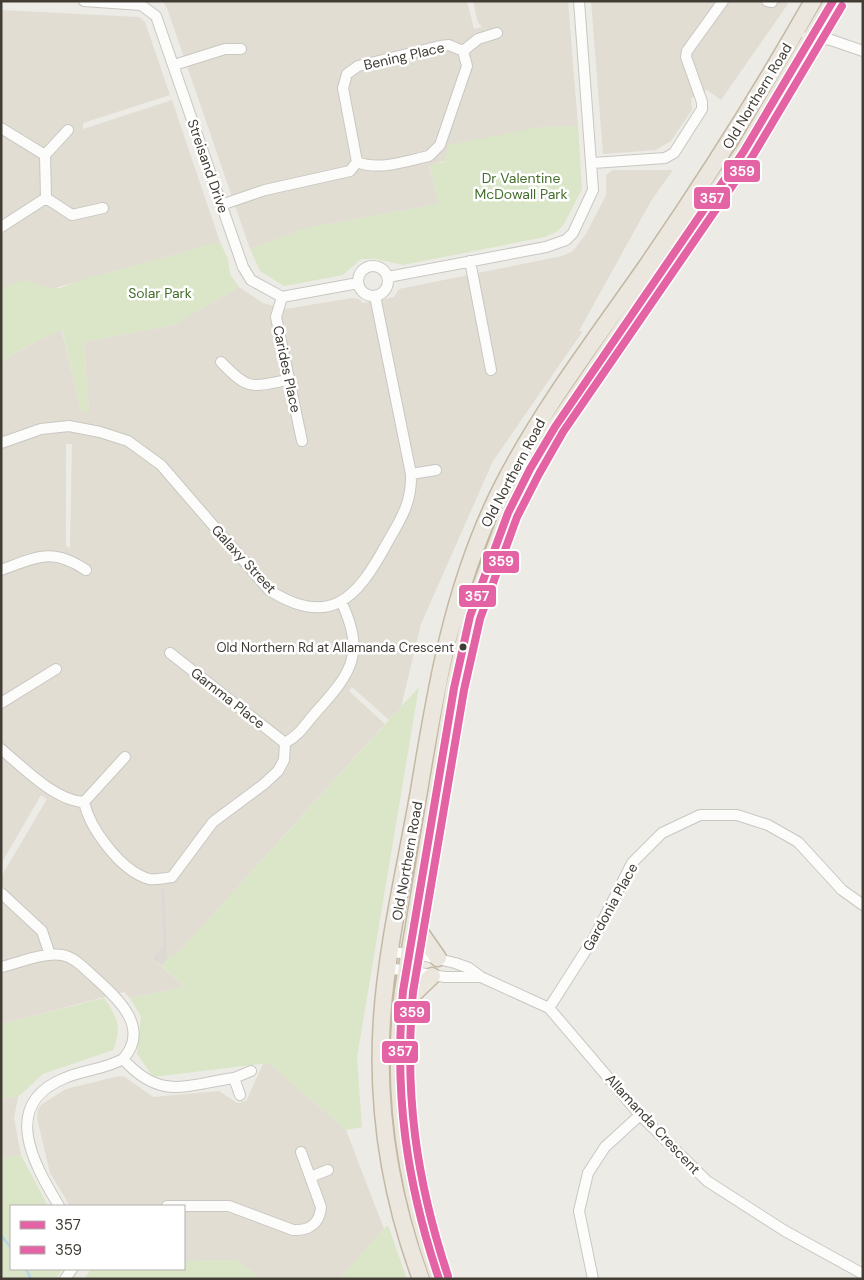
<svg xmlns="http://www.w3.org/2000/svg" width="864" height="1280" font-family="'DM Sans',sans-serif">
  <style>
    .residential { fill: #e1ddd3; fill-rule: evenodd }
    .industrial { fill: #dddad4 }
    .green { fill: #dae6c7 }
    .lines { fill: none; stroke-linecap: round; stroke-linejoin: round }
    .stream { stroke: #b8d5e9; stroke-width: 2.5 }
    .minor-casing { stroke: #c9c7c2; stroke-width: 12 }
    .trunk-casing { stroke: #c3b8a3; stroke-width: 19 }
    .minor { stroke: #fcfcfb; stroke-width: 10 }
    .trunk { stroke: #ece7de; stroke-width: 16 }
    .bus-1-casing { stroke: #fff; stroke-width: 11 }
    .bus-2-casing { stroke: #fff; stroke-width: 11 }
    .bus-1 { stroke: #e463a4; stroke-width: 8 }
    .bus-2 { stroke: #e463a4; stroke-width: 8 }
    .bus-dot { fill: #413c34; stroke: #fff; stroke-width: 2 }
    .labels { text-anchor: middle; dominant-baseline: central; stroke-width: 5; stroke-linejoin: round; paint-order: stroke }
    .bus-label { font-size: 13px; fill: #413c34; stroke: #fff; text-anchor: end }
    .street-label { font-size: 14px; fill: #413c34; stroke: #fff }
    .park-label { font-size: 14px; fill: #446e2c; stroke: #fff }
    .line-badge { stroke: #fff; stroke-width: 2 }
    .badge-label { font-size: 14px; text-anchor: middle; font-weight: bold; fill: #fff }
  </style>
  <rect width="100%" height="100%" fill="#edebe6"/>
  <!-- residential -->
  <path class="residential" d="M162 1H467L474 29 482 27 478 23 473 1H568L578 126 540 127 429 166 439 204 306 228 250 249 167 8Z
    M591 1H790L721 100 707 90 691 98 692 110 671 141 656 150 603 154Z
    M1 10 139 17 145 22 170 95 83 123V129L172 100 220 242 1 303Z
    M613 170H673L651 201 579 331H583L493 461 421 624 401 707 389 720 352 687 349 691 385 724 177 954 168 958 165 889H160L163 945 152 958 185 987 130 998 124 992 1 1024V877L47 799 41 795 1 864V362L61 327 81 411 89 412 84 342 173 325 239 287 263 303 285 309 352 298 359 299 363 303 394 297 399 289 562 256 573 251 586 234 606 195V175ZM66 444H72L70 548 66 546Z
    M269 1063 346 1130 384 1229 339 1279H261L236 1260 184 1261V1206H70L50 1173 37 1118 38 1109 42 1104 66 1089 119 1076 125 1077 153 1097 219 1091 237 1103 246 1101 263 1064Z
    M18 1097 14 1118 21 1155 1 1157V1099Z"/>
  <!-- industrial -->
  <path class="industrial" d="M165 888 168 958 162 966 152 958 163 945 160 889Z"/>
  <!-- green -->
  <path class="green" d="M578 126 582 189 564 224 558 231 545 237 403 265 376 259H361L343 275 284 286 260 271 250 249 306 228 439 204 429 165 444 162 449 145 540 127Z
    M220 242 228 259 230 274 239 287 173 325 84 342 89 412 81 411 62 329 24 348 1 362V288L26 280 48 288H60L94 275 105 274Z
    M419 687 357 1057 362 1127 346 1130 269 1063 153 1077 137 1054 141 1017 130 998 185 987 162 966 168 958 177 954Z
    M104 998C118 1018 122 1027 113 1050L43 1074 18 1097 1 1099V1024Z
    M21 1155 48 1206H11V1269H62L56 1279H1V1157Z
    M388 1225 407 1279H339L384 1229Z
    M236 1260 261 1279H84L91 1269H184V1261Z"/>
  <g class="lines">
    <!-- stream -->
    <path class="stream" d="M1 1235 11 1248
      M26 1269 31 1279"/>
    <!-- minor casing -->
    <g class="minor-casing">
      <path id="minor" d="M84 1 141 5 156 16 243 267 251 280 282 297 358 283
        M767 1 772 2
        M807 37 831 40 863 51
        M463 51 478 39 497 33
        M174 65 225 49H241
        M1 128 45 155
        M593 163 665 158 674 153 702 109V102L686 57 687 51 723 1
        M46 198 45 155 68 130
        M46 198 72 215 103 208
        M221 205 265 190 350 171 357 162C379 171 406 161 429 156L440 145 467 66 463 51 449 45 440 46 358 66 347 74 343 88 357 162
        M1 227 46 198
        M470 261 491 370
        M358 281a15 15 0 1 1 30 0a15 15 0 1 1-30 0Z
        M388 277 546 247 566 240 573 233 593 190 579 1
        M282 297 276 317 302 441
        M221 362C249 391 250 387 288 380
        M1 443 41 429 69 426 100 432 128 441 161 465 269 590C330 629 357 598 386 545 400 520 412 504 411 474L375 296
        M411 474 436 470
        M1 570C37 557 52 547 86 570
        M170 653 285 743
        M1 703 56 669
        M1 749C23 767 55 801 84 802 90 829 121 871 149 879 156 880 166 878 172 877L213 822 264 784 278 771 284 760 285 743C301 734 305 724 317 711 353 671 365 653 341 601
        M84 802 125 757
        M1 893 42 931 50 955
        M391 952 421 955 455 963 469 968 481 977 549 1008 640 1115 707 1181 785 1231 863 1274
        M1 967C19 963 43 952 62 955 74 957 84 968 93 976 115 996 152 1027 123 1059 106 1069 83 1070 65 1078 0 1104 33 1163 59 1206
        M388 968 445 977H481
        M549 1008 595 936 632 863 662 833 700 815H737L768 825 798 842 842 890 863 905
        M123 1059C161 1101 185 1085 234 1078
        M240 1095 234 1078 251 1071
        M310 1177 328 1170
        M167 1206H229L293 1230C309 1231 320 1223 321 1207L301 1152
        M65 1279 72 1269
        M593 1279 579 1211 588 1173 605 1147 640 1115"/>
    </g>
    <!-- trunk casing -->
    <g class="trunk-casing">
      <path id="trunk" d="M415 925 438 958
        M401 1006 432 976
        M421 1279C390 1195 376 1107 382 1018 387 944 406 865 419 791 436 687 453 585 501 489 541 410 595 340 646 267 705 181 761 93 813 1
        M439 1279C405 1186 391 1090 403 991L454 688 470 616 508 513 530 469 555 427 744 151 833 1"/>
    </g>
    <!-- minor -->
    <use href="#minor" class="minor"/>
    <!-- trunk -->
    <use href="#trunk" class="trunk"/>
    <!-- bus-1 casing -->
    <g class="bus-1-casing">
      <path id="bus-1" d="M439 1279C406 1182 394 1093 403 991L454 688 470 616 508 513 530 469 555 427 744 151 833 1"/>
    </g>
    <!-- bus-2 casing -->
    <g class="bus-2-casing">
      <path id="bus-2" d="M448 1276C416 1180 404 1093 413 992L464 690 480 619 517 517 539 474 563 432 752 157 842 6"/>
    </g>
    <!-- bus-1 -->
    <use href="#bus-1" class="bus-1"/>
    <!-- bus-2 -->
    <use href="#bus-2" class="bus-2"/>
  </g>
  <!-- markers -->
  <circle class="bus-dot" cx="463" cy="647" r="4.5"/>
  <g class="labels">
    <!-- bus labels -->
    <g class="bus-label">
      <text x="454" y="647">Old Northern Rd at Allamanda Crescent</text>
    </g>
    <!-- street labels -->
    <g class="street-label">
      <text transform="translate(404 56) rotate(-13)">Bening Place</text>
      <text transform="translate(757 96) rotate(-59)">Old Northern Road</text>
      <text transform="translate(208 166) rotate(71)">Streisand Drive</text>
      <text transform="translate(287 369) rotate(78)">Carides Place</text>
      <text transform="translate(513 473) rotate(-62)">Old Northern Road</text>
      <text transform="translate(244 559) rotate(47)">Galaxy Street</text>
      <text transform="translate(228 698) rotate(38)">Gamma Place</text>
      <text transform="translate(407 861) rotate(-80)">Old Northern Road</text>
      <text transform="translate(610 907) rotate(-61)">Gardonia Place</text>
      <text transform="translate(653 1124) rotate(47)">Allamanda Crescent</text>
    </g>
    <!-- park labels -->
    <g class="park-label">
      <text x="521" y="178">Dr Valentine<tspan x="521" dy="16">McDowall Park</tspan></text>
      <text x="160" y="293">Solar Park</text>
    </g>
  </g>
  <g class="line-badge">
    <rect x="723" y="159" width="38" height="24" rx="5" fill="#e463a4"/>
    <rect x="693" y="186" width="38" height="24" rx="5" fill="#e463a4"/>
    <rect x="482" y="550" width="38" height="24" rx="5" fill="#e463a4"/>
    <rect x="458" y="584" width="39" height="24" rx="5" fill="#e463a4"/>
    <rect x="393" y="1000" width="38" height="24" rx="5" fill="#e463a4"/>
    <rect x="381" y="1040" width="38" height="24" rx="5" fill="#e463a4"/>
  </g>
  <g class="badge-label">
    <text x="742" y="176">359</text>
    <text x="712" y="203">357</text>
    <text x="501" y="566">359</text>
    <text x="477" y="601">357</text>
    <text x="412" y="1017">359</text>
    <text x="400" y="1056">357</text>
  </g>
  <!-- border -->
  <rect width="864" height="1280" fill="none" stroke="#413c34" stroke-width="5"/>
  <!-- legend -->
  <rect x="10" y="1205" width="175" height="65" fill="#ffffff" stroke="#b3b1ae"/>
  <rect x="20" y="1221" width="25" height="8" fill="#e463a4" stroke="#b3b1ae"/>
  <text x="55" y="1230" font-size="15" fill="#413c34">357</text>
  <rect x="20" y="1246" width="25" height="8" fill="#e463a4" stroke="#b3b1ae"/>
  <text x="55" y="1255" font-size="15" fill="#413c34">359</text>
</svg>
